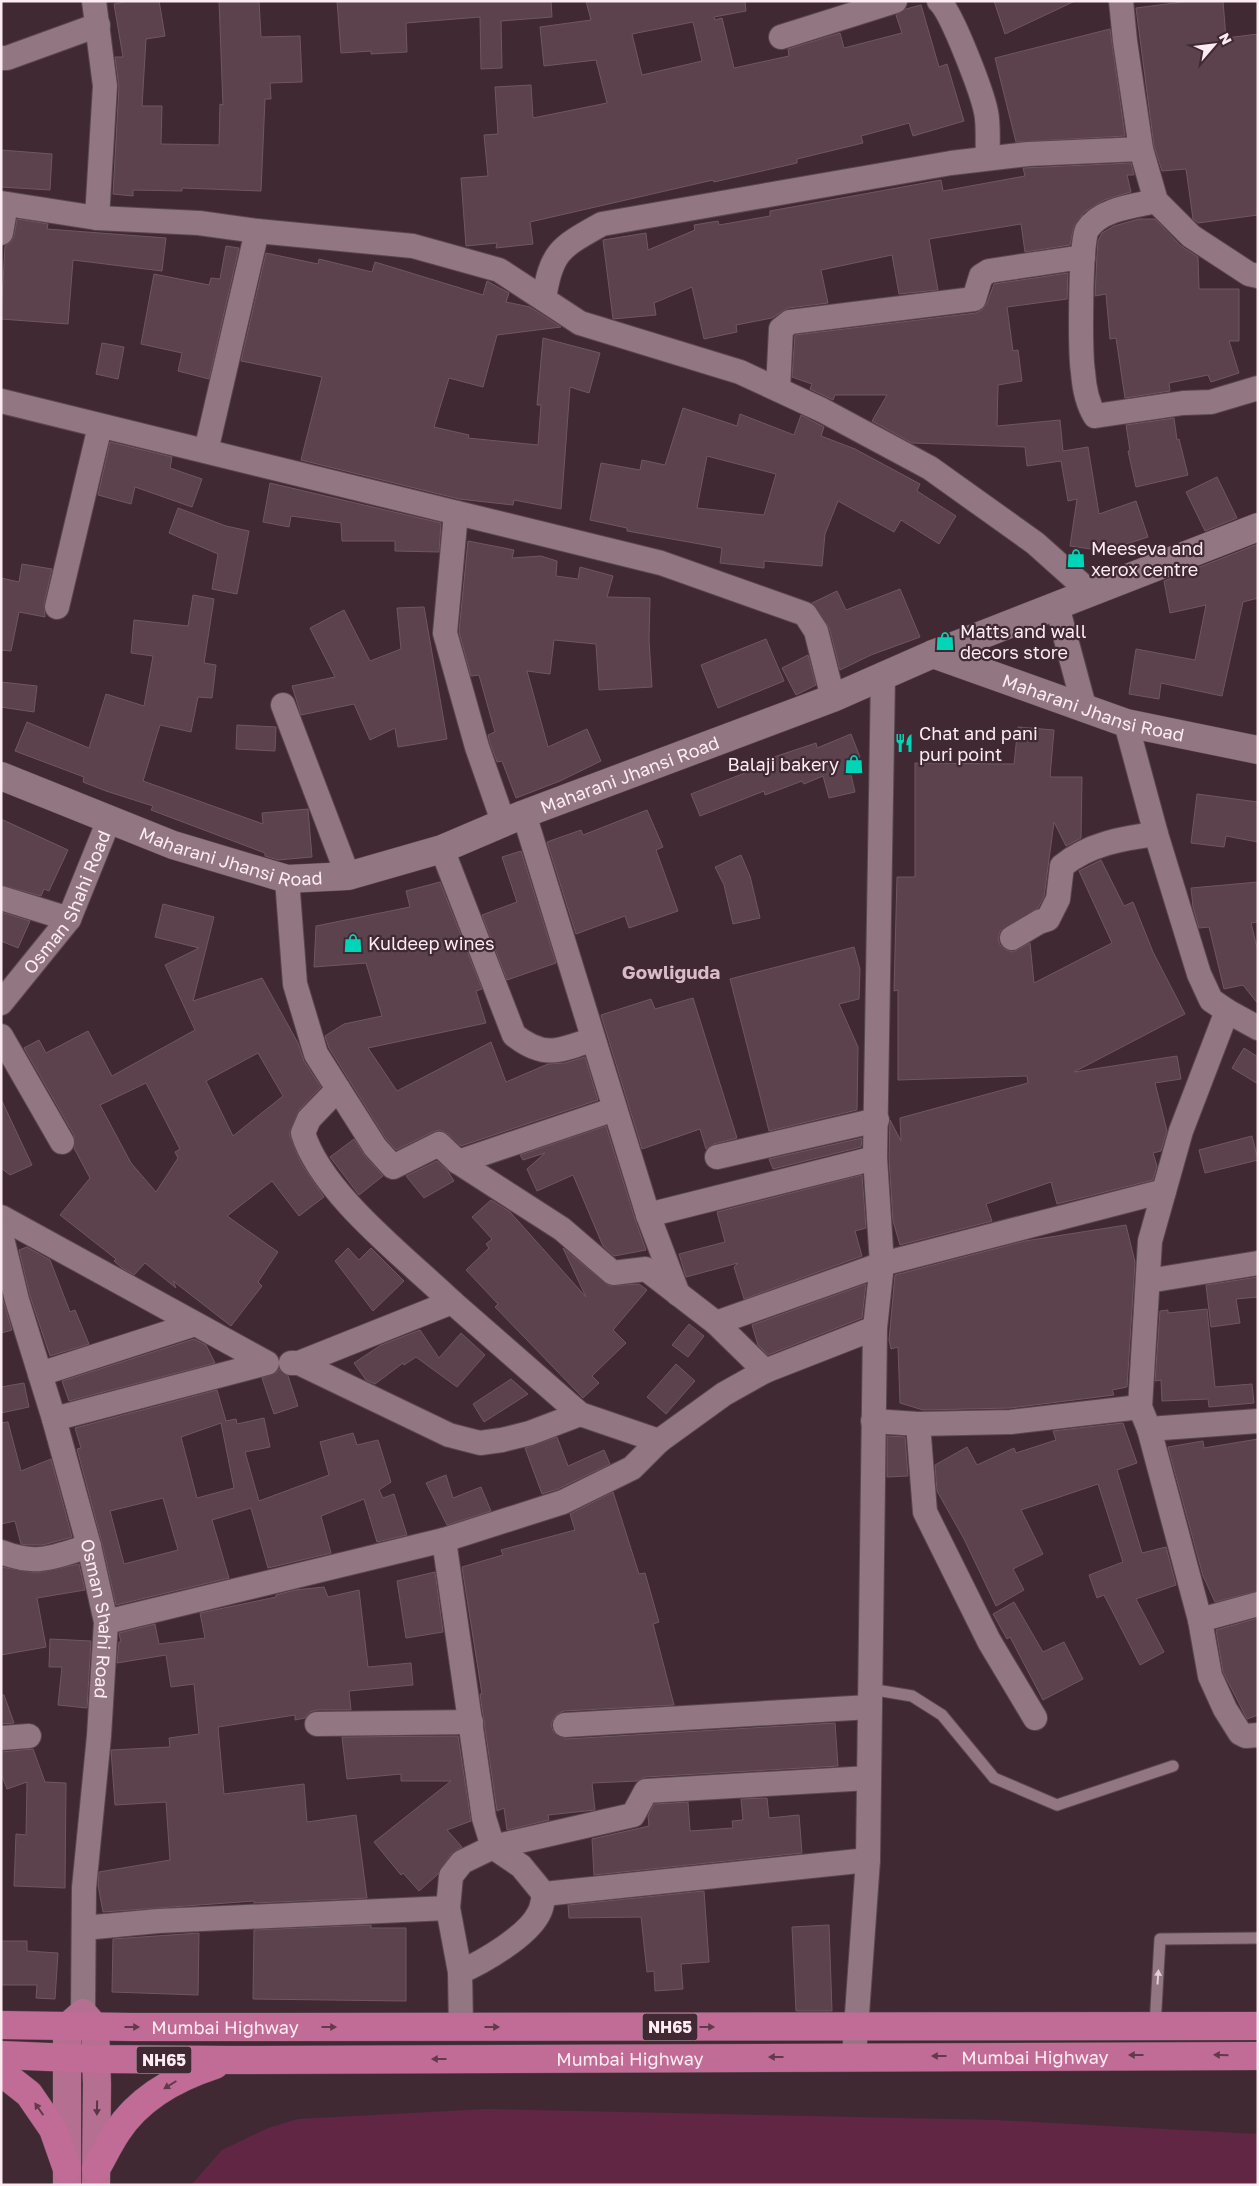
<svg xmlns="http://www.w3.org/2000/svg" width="1259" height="2186" font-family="'Golos Text',sans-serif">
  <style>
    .green { fill: #612644 }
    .building { fill: #5b424d; stroke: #715662; fill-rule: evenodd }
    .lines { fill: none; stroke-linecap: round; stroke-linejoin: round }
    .service-casing { stroke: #5a464f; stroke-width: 13 }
    .minor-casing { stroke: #5a464f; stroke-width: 26 }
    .tertiary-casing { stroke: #5a464f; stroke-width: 29 }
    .primary-casing { stroke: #5a464f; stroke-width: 29 }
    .trunk-casing { stroke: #5a464f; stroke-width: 29 }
    .service { stroke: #927682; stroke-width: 11 }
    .minor { stroke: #927682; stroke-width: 24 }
    .tertiary { stroke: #927682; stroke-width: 28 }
    .primary { stroke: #b56f91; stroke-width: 28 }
    .trunk { stroke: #c16c96; stroke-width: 28 }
    .oneway { fill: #e2ced6 }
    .oneway2 { fill: #613a4c }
    .oneway3 { fill: #583747 }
    .labels { text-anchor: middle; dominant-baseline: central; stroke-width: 4.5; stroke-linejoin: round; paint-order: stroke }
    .shield { fill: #412934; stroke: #c4b2b9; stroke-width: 1 }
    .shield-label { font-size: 16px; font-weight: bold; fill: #fcecf2 }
    .poi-label { font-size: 18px; fill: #fcecf2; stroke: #412934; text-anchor: start }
    .street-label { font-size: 18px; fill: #fcecf2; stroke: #412934 }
    .neighbourhood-label { font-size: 19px; font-weight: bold; fill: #d9bac7; stroke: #412934 }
  </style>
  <rect width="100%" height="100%" fill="#412934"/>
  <!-- green -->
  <path class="green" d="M487 2109 995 2120 1258 2134V2185H191L222 2150 268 2128 298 2119Z"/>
  <!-- building -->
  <path class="building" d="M129 1H159L165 36 146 39 142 106H162L161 144 219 145 220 104 223 105 219 1H259L261 37 300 36 302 82 270 83 271 99H265L261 191 182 188V191L133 190V196L113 194 119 87 115 57H123L114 4Z
    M337 1H551L552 17 501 21 502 68 481 69 480 17 406 23 407 52 371 54V51L341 53Z
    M586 1H745L746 11 714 17 715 20 722 18 734 68 789 56 788 49 840 33 844 48 902 33 896 15 906 9 921 5 939 67 947 64 964 121 913 136 909 123 861 136 863 143 797 159V163L714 182 713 180 530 222 533 244 496 248 497 243 466 246 461 178 488 176 484 135 498 134 495 87 531 85 533 118 607 103 596 60 544 66 540 27 591 20ZM693 22 702 61 642 75 632 34Z
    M994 1H1075L1005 34Z
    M1190 1H1223L1226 38 1258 34V215L1198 223 1193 219 1186 169 1162 171 1154 146 1136 8Z
    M1110 29 1125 136 1016 142 995 58Z
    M1 150 52 154 50 190 1 187Z
    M1131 163 1134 175H1127L1131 192 1104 200 1084 212 1074 226 1070 245 1025 252 1021 224 929 239 938 290 899 294 892 255 821 270 828 303 788 308 772 318 736 325 737 332 704 339 692 287 654 303 656 315 613 319 603 240 646 233 648 250 695 230 694 225 718 221 719 225 770 216V211L941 180 943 191 1025 176 1023 168Z
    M17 219 48 224 47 229 166 238 162 271 73 260 68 324 1 319 5 246 11 242 14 236Z
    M1139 219H1155L1181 246 1198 257 1199 289H1239V341H1229L1239 373 1211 382 1208 375 1169 383 1170 391 1125 398 1116 338 1110 339 1106 294 1095 296 1097 255 1098 241 1102 233 1114 226Z
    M226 246 239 248 209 379 178 371 182 353 141 344 154 274 209 285 211 278 220 279Z
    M266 253 318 264 319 259 372 272 375 262 483 295 487 281 509 293 506 302 530 307 561 327 497 335 483 387 449 378 434 427 469 435 468 438 538 445 541 405H537L543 338 600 353 589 393 570 387 561 509 514 500 513 505 459 499 301 460 322 377 241 361Z
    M1068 273 1067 299 1007 307 1013 351 1018 350 1022 381 998 385 997 426 1060 420 1063 451 1088 447 1099 514 1136 501 1148 537 1105 551 1070 546 1077 499 1068 501 1061 461 1027 466 1025 447 912 443 872 421 887 395H835L833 400 810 389 812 384 792 377 795 335 976 313 982 310 987 303 994 284Z
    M102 343 124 347 118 379 96 374Z
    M683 408 737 426 740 414 794 435 801 415 824 427 821 436 855 449 920 484 917 491 956 516 939 544 901 520 894 532 838 501 825 534 822 566 764 561V568L720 563 722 548 627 531V528L590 520 601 463 640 470 642 460 665 465ZM707 456 776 474 764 515 697 508Z
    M1174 418 1177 440 1179 439 1188 475 1136 487 1128 451H1130L1126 425Z
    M110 442 172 457 170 468 202 479 192 507 135 487 131 504 98 495Z
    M1217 477 1237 518 1205 531 1186 492Z
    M270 483 441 523 439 552 395 551V541H342L341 523 291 516 289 527 263 522Z
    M178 508 226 526 249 531 237 594 212 589 218 554 169 533Z
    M468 541 514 550 512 558 541 556 557 561 556 576 578 579 580 567 613 576 607 597 650 598 649 640 652 687 599 690 596 644 554 640 550 674 527 671 548 747 587 729 601 761 560 781 516 798 502 761 497 762 490 743 488 735 495 732 479 675 471 676 459 632Z
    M1258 544V598L1243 602 1222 696 1161 683 1159 699 1129 694 1136 649 1195 660 1206 605 1170 613 1164 581Z
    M22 564 52 569 44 604 45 617 19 612 11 651 1 650V578L19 582Z
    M900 589 920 637 871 655 840 670 829 627 812 603 837 591 846 610Z
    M193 595 214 599 204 663 216 665 212 698 198 697 191 732 160 725 143 781 263 824 262 813 308 809 312 857 278 860 265 856V853L151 810 153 806 106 791 83 782 84 777 15 751 27 722 89 748 106 694 144 706 153 656 131 653 134 620 188 626Z
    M424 607 447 739 398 747 395 728 370 740 354 704 301 715 292 686 335 677 310 628 344 610 370 661 401 649 397 608Z
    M766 639 784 681 718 708 701 665Z
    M808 655 816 685 796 695 782 668Z
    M1 682 37 686 34 712 1 707Z
    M237 725 276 727 275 751 236 749Z
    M1018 727 1054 730 1050 777H1082L1081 838 1066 846 1054 822 1044 897 1038 908 1000 931 998 938 1000 945 1006 950 1013 952 1030 943 1034 983 1112 943 1079 871 1101 860 1124 906 1133 902 1153 952 1185 1014 1074 1072 1177 1056 1181 1079 1155 1083 1167 1131 1161 1151 1153 1153 1157 1166 1153 1180 1057 1204 1051 1182 986 1204 992 1221 900 1245 893 1221 889 1158 890 1120 901 1141 900 1118 1028 1083 1027 1076 898 1080V990L894 991 897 877H915V763L1014 764Z
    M851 734 860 757 848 762 855 792 829 798 823 776 804 784 802 781 765 795 764 791 700 816 691 794 755 769 753 764 816 743 817 748Z
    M1197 794 1258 802V842L1226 836 1224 847 1191 843Z
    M647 810 663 847 656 850 678 911 629 928 625 916 576 934 547 842 581 830 583 835Z
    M1 819 68 850 49 891 44 889 41 896 1 885Z
    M521 851 556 963 507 980 482 915 517 902 502 857Z
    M741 855 750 876 760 918 733 924 724 885 715 867Z
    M440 882 482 989 476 991 486 1023 368 1048 397 1091 491 1042 506 1082 548 1064 565 1063 585 1057 598 1100 461 1146 448 1134 440 1130 433 1132 396 1150 386 1139 329 1048 325 1036 344 1024 382 1016 366 963 314 967 316 926 410 907 406 891Z
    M1258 882V922L1251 923 1258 952V1004L1243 985 1224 989 1209 927 1199 928 1193 907 1191 888Z
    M163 904 214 917 193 1001 262 978 298 1043 304 1061 321 1087 299 1110 289 1134 301 1163 324 1197 299 1216 272 1181 227 1216 278 1252 258 1282 262 1286 231 1326 173 1281 176 1288 145 1263 134 1275 122 1268 114 1261 116 1259 60 1215 90 1178 74 1148V1135L24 1048 39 1040 46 1053 88 1031 112 1076 195 1030 165 965 199 948 155 937ZM258 1053 283 1096 233 1136 206 1081ZM146 1083 180 1149 175 1152 178 1158 156 1192 131 1163 100 1105Z
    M1 912 30 921 18 948 1 941Z
    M854 947 860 969 859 999 839 1004 858 1047 857 1110 769 1131 730 979Z
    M693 998 737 1138 714 1144 706 1149 700 1129 642 1149 601 1015 651 999 655 1009Z
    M1244 1048 1258 1057V1084L1232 1068Z
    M1 1099 32 1165 10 1175 1 1168Z
    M606 1126 635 1219 646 1250 614 1256 603 1246 573 1175 537 1191 527 1169 545 1153 523 1160 520 1155Z
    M1252 1136 1258 1160 1205 1173 1199 1150Z
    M862 1138 861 1147 773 1169 769 1159Z
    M354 1139 365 1156 383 1176 359 1195 330 1157Z
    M437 1161 447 1170 454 1181 424 1198 406 1176Z
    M862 1175 866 1228 855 1231 862 1256 744 1299 734 1267 738 1263 686 1277 679 1254 725 1242 717 1212Z
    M491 1200 510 1212 586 1297 563 1248 609 1286 639 1284 647 1290 613 1330 626 1343 592 1376 599 1383 583 1398 495 1307 498 1304 466 1270 489 1248 486 1244 492 1239 472 1217Z
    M1126 1225 1135 1262 1127 1387 1112 1390 1114 1395 1010 1408 923 1410 900 1403 898 1347 891 1349 889 1340 895 1275 1025 1241Z
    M27 1247 50 1260 70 1312 75 1310 89 1344 50 1356 30 1296 19 1250Z
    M348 1248 359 1260 371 1248 404 1281 373 1311 335 1261Z
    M1258 1277V1297L1236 1299 1240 1323 1211 1327 1206 1285Z
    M866 1284 862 1318 768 1355 758 1345 752 1325Z
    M1 1293 12 1330 1 1333Z
    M1207 1309 1215 1387 1252 1384 1254 1403 1209 1407 1208 1399 1162 1401 1161 1380 1155 1381 1160 1311 1168 1310V1313Z
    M689 1324 704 1336 688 1357 672 1345Z
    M420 1330 439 1358 461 1333 485 1355 457 1387 416 1357 404 1365 403 1363 375 1384 366 1380 354 1363 381 1345Z
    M194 1339 206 1345 215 1363 69 1401 62 1381Z
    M676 1364 695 1381 666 1414 647 1397Z
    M279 1369 288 1376 298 1406 274 1414 262 1378 276 1373Z
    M511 1379 528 1394 484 1422 473 1404Z
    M24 1383 29 1407 1 1413V1387Z
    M217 1390 226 1421 236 1419 237 1424 264 1418 270 1447 245 1452 259 1501 329 1475 320 1442 353 1433 357 1445 378 1440 391 1482 379 1490 383 1498 394 1494 407 1535 377 1542 364 1499 321 1516 331 1553 268 1568 251 1508 212 1520 229 1578 116 1605 102 1543 77 1449 81 1448 75 1428ZM221 1423 234 1488 197 1498 181 1437ZM163 1498 178 1550 124 1564 110 1511Z
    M8 1422 21 1471 51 1459 72 1537 43 1545H27L21 1544 15 1521 1 1524V1423Z
    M1123 1423 1137 1463 1117 1470 1142 1553 1166 1547 1176 1585 1136 1599 1164 1652 1140 1665 1104 1595 1097 1598 1089 1575 1123 1562 1098 1484 1021 1510 1043 1554 1013 1569 1024 1590 996 1606 964 1539 937 1491 935 1465 967 1447 977 1465 1014 1448 1016 1453 1056 1440 1053 1431Z
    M887 1436 905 1437 908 1476 887 1477Z
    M557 1437 568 1466 604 1450 610 1464 558 1489 542 1494 525 1448Z
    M1258 1439V1591L1215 1602 1203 1576 1168 1447 1203 1441 1204 1448Z
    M446 1475 453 1498 481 1487 491 1511 447 1525 426 1483Z
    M613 1492 639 1574 645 1573 659 1622 653 1624 674 1705 564 1711 557 1714 553 1719 551 1726 554 1733 566 1739 835 1723 838 1766 645 1777 637 1781 592 1783 595 1810 548 1815 549 1820 507 1830 504 1808 497 1811 480 1694H482L462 1567 503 1555 501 1550 575 1530 570 1514Z
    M79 1564 85 1590 37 1598 46 1647 1 1655V1567L37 1573Z
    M435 1572 443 1632 406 1638 397 1581Z
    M324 1587 328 1597 359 1590 368 1667 411 1663 413 1685 349 1691 351 1710H317L310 1712 305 1718 295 1720V1715L218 1727 224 1794 304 1784 307 1822 356 1815 367 1898 254 1903V1901L103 1912 98 1885 99 1872 170 1860 166 1802 115 1805 111 1750 170 1747 169 1738 199 1734 194 1684 171 1687 166 1655 117 1663 119 1642H121L119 1633 155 1624 159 1644 205 1638 200 1613 276 1597V1595L295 1590Z
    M1014 1602 1043 1652 1064 1642 1083 1679 1043 1700 1010 1637 1007 1639 993 1614Z
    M1258 1618V1715L1247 1719 1223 1672 1216 1630Z
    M50 1639 91 1641 87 1708 58 1705 62 1667H49Z
    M1 1695H4L14 1723 1 1724Z
    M458 1736 471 1821 447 1830 462 1847 451 1854 437 1875 419 1891 403 1873 401 1875 374 1842 451 1781H401V1774L347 1779 342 1737Z
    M33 1749 45 1782 66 1783 65 1888 14 1886 16 1834 26 1835 27 1782 7 1789 1 1773V1752Z
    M767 1798 769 1818 799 1815 802 1853 594 1875 592 1839 649 1826 648 1816 654 1804 688 1802 690 1831 733 1828 732 1821 743 1820 741 1799Z
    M704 1891 709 1962 681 1964 683 1989 655 1991 654 1971 647 1972 641 1917 569 1918 568 1905Z
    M371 1925V1928H406V2001L253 1999 254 1930Z
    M829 1925 832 2011H796L792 1927Z
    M199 1933 198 1995 112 1992 113 1939Z
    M1 1941H27V1951L58 1953 55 1999 36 1998 37 1985H1Z"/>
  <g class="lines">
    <!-- service casing -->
    <g class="service-casing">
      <path id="service" d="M870 1689 912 1696 942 1715 994 1778 1057 1805 1173 1766
        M1155 2026 1160 1939 1258 1938"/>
    </g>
    <!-- minor casing -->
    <g class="minor-casing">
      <g id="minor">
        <path d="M94 1 105 86 97 218"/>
        <path d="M939 1C952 13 982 92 986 112 989 126 987 143 988 158"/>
        <path d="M1121 1 1125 41 1141 149 1156 201 1191 236 1249 274 1258 276"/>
        <path d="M781 37 895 1"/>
        <path d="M1 58H7L98 25"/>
        <path d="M1156 201C1134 206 1100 209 1087 230 1080 241 1080 353 1083 372 1084 386 1087 403 1095 416L1183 403 1211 402 1258 388"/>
        <path d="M1 203 97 218 199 223 257 231 413 246 499 270 580 323 740 372 822 410 930 468 1035 543 1091 593"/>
        <path d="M1 233 6 204"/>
        <path d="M544 299C551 251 561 247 602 224L951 163 1028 154 1141 149"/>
        <path d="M778 389 781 329 790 322 974 299 981 276 989 271 1083 257"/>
        <path d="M1 401 661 563 805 614 816 631 833 698"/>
        <path d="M206 451 257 231"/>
        <path d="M456 513 445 633 477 747 504 824"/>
        <path d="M1057 606 1085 710"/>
        <path d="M57 607 100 426"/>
        <path d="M283 705 348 876"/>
        <path d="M1126 723 1156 834 1199 974 1211 1000 1227 1011 1181 1131 1150 1241 1140 1407"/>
        <path d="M524 814 648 1215 678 1294"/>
        <path d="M442 849 514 1035C544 1059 560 1051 593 1039"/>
        <path d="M287 879 295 984 316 1054 375 1147 393 1167 439 1144 458 1162 562 1229 613 1273 646 1269 716 1323 765 1371"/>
        <path d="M1 898 69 919"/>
        <path d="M1012 938 1039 922 1048 919 1058 899 1062 866C1089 844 1123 838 1156 834"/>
        <path id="s1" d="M1 1003 69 919 109 820"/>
        <path d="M1227 1011 1258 1028"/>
        <path d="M1 1036 62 1142"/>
        <path d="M338 1089 309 1119 303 1133C321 1193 406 1258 452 1302"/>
        <path d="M717 1157 877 1120"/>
        <path d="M458 1162 615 1109"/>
        <path d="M648 1215 875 1158"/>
        <path d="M1 1217 267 1363 54 1419"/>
        <path id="s2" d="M1 1234 17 1300 54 1419 89 1546 106 1622 99 1736 84 1888 83 2013"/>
        <path d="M1148 1281 1258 1263"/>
        <path d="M716 1323 882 1264 1164 1191"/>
        <path d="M291 1363H299L449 1435 480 1443 502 1440 530 1433 580 1414"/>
        <path d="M299 1363 452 1302 580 1414 659 1441"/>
        <path d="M40 1374 195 1324"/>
        <path d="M873 1421 918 1424 1011 1422 1140 1407 1149 1429 1200 1620 1210 1676 1225 1709 1240 1733 1246 1736 1258 1735"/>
        <path d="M918 1424 925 1512 989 1641 1035 1718"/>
        <path d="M1149 1429 1258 1421"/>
        <path d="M444 1540 484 1818 493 1847 633 1815 646 1791 869 1778"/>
        <path d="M1 1552C38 1566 53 1557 89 1546"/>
        <path d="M1200 1620 1258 1604"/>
        <path d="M106 1622 444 1540 563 1502 632 1468 659 1441 724 1394 765 1371 875 1328"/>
        <path d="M317 1724 471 1722"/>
        <path d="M565 1725 870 1707"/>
        <path d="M1 1738 29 1736"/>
        <path d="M84 1928 158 1921 448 1908"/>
        <path d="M460 1972C483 1962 528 1936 539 1913 542 1908 543 1900 544 1894L868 1860"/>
        <path d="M461 2027 460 1972 448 1908 451 1876 462 1862 493 1847 521 1866 544 1894"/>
        <path d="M854 2056 868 1860 875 1328 882 1264 875 1158 883 675"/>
      </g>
    </g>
    <!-- tertiary casing -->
    <g class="tertiary-casing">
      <g id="tertiary">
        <path d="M933 654 1258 527"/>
        <path id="s3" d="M1 776 173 845 287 879 348 876 442 849 524 814 833 698 933 654 1126 723 1258 750"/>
      </g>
    </g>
    <!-- primary casing -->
    <g class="primary-casing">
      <path id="primary" d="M67 2185V2027L83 2013 95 2027 97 2084 96 2185"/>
    </g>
    <!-- trunk casing -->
    <g class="trunk-casing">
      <g id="trunk">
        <path id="s4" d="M1 2025 132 2027 1258 2026"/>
        <path id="s5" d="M1 2055 97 2059 231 2060 1258 2056"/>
        <path d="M1 2072 29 2094 53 2129 67 2169"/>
        <path d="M96 2169C103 2157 109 2144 117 2132 139 2098 178 2077 215 2065"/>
      </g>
    </g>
    <!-- service -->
    <use href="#service" class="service"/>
    <!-- minor -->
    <use href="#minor" class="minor"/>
    <!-- tertiary -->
    <use href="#tertiary" class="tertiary"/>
    <!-- primary -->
    <use href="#primary" class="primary"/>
    <!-- trunk -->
    <use href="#trunk" class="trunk"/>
  </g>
  <!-- one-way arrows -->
  <defs><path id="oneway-solid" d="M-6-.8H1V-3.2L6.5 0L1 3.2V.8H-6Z" transform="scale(1.25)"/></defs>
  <use class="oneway" href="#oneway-solid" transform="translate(1158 1977) rotate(-86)"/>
  <g class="oneway2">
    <use href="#oneway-solid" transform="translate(132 2027)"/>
    <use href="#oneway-solid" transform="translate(329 2027)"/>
    <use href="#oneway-solid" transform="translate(492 2027)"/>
    <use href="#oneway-solid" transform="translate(707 2027)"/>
    <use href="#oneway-solid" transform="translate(1136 2055) rotate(180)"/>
    <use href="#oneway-solid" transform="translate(1221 2055) rotate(-179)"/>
    <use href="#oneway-solid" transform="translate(939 2056) rotate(180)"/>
    <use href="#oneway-solid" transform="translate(776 2057) rotate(180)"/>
    <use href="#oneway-solid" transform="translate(439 2059) rotate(180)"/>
    <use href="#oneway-solid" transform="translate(170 2085) rotate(148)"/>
    <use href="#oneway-solid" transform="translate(39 2109) rotate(-125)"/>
  </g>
  <use class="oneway3" href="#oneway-solid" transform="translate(97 2108) rotate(91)"/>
  <!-- icons -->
  <defs>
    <g id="shop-bare" transform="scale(1.5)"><path d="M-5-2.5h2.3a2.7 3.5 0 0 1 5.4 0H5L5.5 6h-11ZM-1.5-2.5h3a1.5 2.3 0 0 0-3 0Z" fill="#00d5b7" stroke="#412934" stroke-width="2.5" paint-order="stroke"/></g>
    <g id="restaurant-bare" transform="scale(1.5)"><path d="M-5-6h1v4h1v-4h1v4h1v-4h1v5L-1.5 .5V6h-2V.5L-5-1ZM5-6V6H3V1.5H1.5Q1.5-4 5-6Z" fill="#00d5b7" stroke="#412934" stroke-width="2.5" paint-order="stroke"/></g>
  </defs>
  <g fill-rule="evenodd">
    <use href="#shop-bare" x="1076" y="558"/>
    <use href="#shop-bare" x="945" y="641"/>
    <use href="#restaurant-bare" x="904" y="743"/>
    <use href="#shop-bare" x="854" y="764"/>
    <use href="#shop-bare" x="353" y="943"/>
  </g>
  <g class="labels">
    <!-- shield labels -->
    <g class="shield">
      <rect x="642.5" y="2013.5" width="55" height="27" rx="4"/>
      <rect x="136.5" y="2046.5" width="55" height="27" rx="4"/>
    </g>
    <g class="shield-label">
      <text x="670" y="2027">NH65</text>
      <text x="164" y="2060">NH65</text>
    </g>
    <!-- poi labels -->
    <g class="poi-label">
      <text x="1091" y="548">Meeseva and<tspan x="1091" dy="21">xerox centre</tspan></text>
      <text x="960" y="631">Matts and wall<tspan x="960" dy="21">decors store</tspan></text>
      <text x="919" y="733">Chat and pani<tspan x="919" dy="21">puri point</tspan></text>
      <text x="839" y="764" text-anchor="end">Balaji bakery</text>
      <text x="368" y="943">Kuldeep wines</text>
    </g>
    <!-- street labels -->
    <g class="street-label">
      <text stroke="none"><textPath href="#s3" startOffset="1161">Maharani Jhansi Road</textPath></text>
      <text stroke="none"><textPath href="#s3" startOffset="665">Maharani Jhansi Road</textPath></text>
      <text stroke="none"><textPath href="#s3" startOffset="245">Maharani Jhansi Road</textPath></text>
      <text stroke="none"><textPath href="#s1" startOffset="122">Osman Shahi Road</textPath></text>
      <text stroke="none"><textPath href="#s2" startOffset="398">Osman Shahi Road</textPath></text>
      <text stroke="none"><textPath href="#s4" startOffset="224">Mumbai Highway</textPath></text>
      <text stroke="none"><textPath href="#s5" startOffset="1034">Mumbai Highway</textPath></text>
      <text stroke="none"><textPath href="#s5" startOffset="629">Mumbai Highway</textPath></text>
    </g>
    <!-- neighbourhood labels -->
    <g class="neighbourhood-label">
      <text x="671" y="971">Gowliguda</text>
    </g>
  </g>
  <!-- border -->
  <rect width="1259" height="2186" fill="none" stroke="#fcecf2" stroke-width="5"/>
  <!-- north arrow -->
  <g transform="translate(1214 45) rotate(62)" stroke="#412934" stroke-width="4" paint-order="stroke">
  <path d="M0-4L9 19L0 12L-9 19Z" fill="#fcecf2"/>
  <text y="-8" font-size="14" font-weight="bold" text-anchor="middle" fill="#fcecf2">N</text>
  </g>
</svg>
